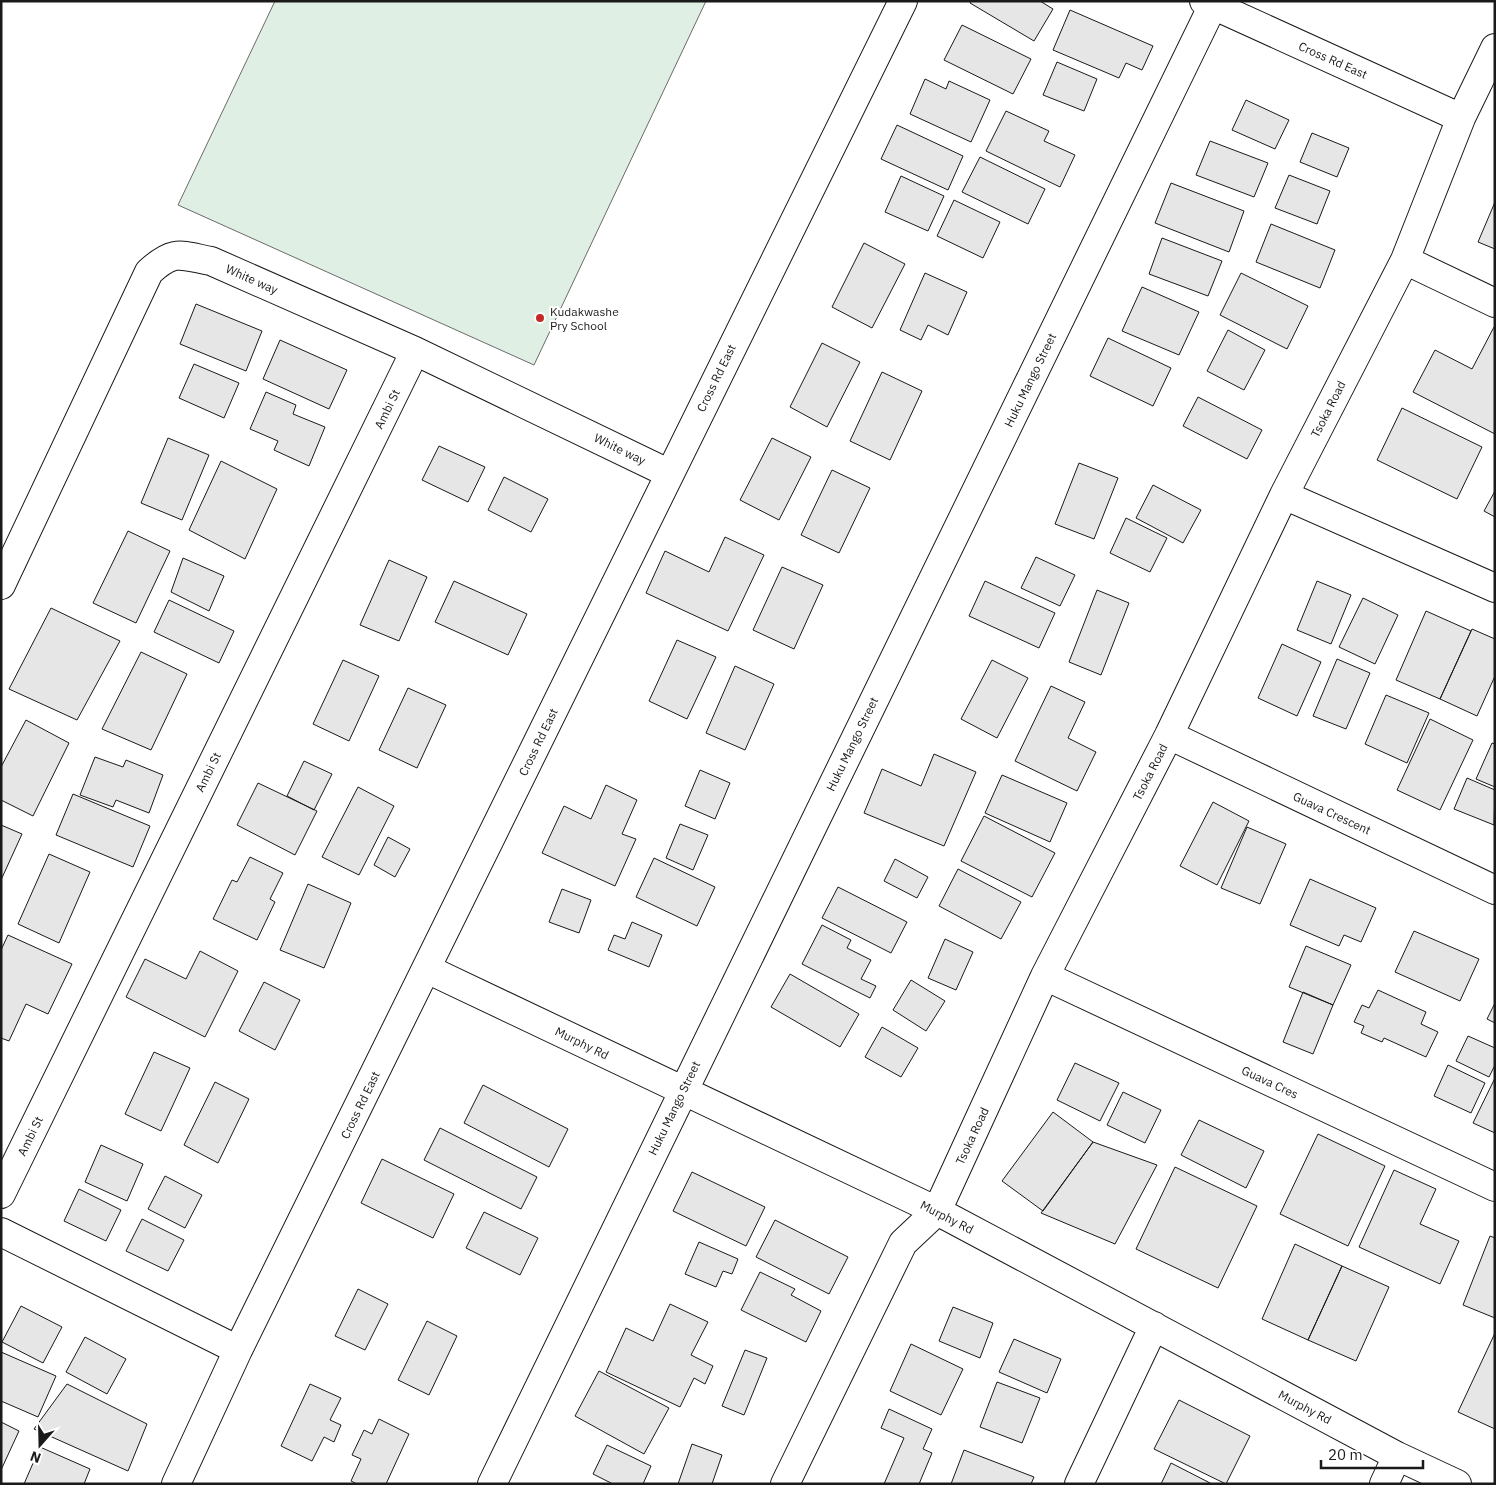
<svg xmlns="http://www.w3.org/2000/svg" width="1496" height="1485" font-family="'IBM Plex Sans',sans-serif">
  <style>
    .green { fill: #e0efe3; stroke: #6a6a6a }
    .building { fill: #e6e6e6; stroke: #1a1a1a }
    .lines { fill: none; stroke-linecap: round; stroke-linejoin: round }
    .minor-casing { stroke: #1a1a1a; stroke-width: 30 }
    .minor { stroke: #fff; stroke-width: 28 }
    .poi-dot { fill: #c62828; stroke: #fff; stroke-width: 2 }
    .labels { text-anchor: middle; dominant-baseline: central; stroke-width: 4; stroke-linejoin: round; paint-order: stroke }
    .street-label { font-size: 12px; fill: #1a1a1a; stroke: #fff }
    .poi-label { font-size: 12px; fill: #1a1a1a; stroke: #fff; text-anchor: start }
  </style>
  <rect width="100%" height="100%" fill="#fff"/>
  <!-- green -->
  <path class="green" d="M275 1H706L534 365 178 205Z"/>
  <!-- building -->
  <path class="building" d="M971 1H1040L1053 9 1034 41 970 3Z
    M1070 10 1153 46 1142 70 1126 63 1119 78 1053 50Z
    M962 25 1031 59 1013 94 944 60Z
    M1057 62 1097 79 1084 111 1043 95Z
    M925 79 946 89 949 81 990 100 971 142 910 114Z
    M1246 100 1289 120 1275 149 1232 130Z
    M1006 111 1049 131 1044 141 1075 155 1060 187 986 151Z
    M897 125 963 156 948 190 881 159Z
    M1312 133 1349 148 1337 177 1300 162Z
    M1210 141 1268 163 1254 197 1196 175Z
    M980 157 1045 189 1028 224 962 192Z
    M1289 175 1330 191 1317 224 1275 208Z
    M901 176 944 196 928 231 885 212Z
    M1171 183 1244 211 1229 252 1155 223Z
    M954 200 1000 222 983 258 937 236Z
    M1495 202V249L1478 242Z
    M1271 224 1335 250 1320 288 1256 262Z
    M1162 238 1222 261 1208 296 1149 274Z
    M864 243 905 264 872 328 832 307Z
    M925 273 967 292 948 335 928 325 921 340 900 330Z
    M1241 273 1308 306 1287 349 1220 315Z
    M1142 287 1199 312 1179 355 1122 331Z
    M196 304 262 331 246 371 180 344Z
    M1494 327H1495V434L1413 392 1435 350 1472 369Z
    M1228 330 1265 350 1244 390 1207 371Z
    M1108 338 1171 368 1153 406 1090 376Z
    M280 340 347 370 329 409 263 379Z
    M822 343 860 362 827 427 790 407Z
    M194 364 239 383 224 418 179 398Z
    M882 372 922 391 890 460 850 441Z
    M266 392 296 405 293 414 325 427 309 466 274 450 278 441 250 429Z
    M1198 397 1262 430 1247 459 1183 426Z
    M1402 408 1482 447 1457 499 1377 460Z
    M168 438 209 455 182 520 141 503Z
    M772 438 811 457 779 520 740 500Z
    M439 446 485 467 468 502 422 480Z
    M221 461 277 489 245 559 189 530Z
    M1079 463 1118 478 1094 539 1055 524Z
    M832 470 870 488 839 553 801 535Z
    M504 477 548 499 531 532 488 510Z
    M1153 485 1201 510 1183 543 1136 518Z
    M1495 491V517L1484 511Z
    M1126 518 1167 538 1150 572 1110 553Z
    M128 531 170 551 136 623 93 603Z
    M725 537 764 555 728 631 646 593 665 551 709 572Z
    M1036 557 1075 575 1060 606 1021 588Z
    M183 558 224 576 209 611 171 592Z
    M389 560 427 577 399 641 360 625Z
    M782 567 823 585 794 649 753 630Z
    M454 581 527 614 508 655 435 622Z
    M985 581 1055 613 1039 648 969 616Z
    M1317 581 1351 595 1331 644 1297 630Z
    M1097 590 1129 603 1101 675 1069 662Z
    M1363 598 1398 615 1375 664 1339 647Z
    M169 600 234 631 219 663 154 632Z
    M51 608 120 641 77 720 9 689Z
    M1426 611 1471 631 1440 699 1396 680Z
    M1472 629 1495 639V676L1477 716 1440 699Z
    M677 640 716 657 687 719 649 701Z
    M1282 644 1321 662 1297 716 1258 698Z
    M141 652 187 674 151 750 102 729Z
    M1337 659 1370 673 1346 729 1313 716Z
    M343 660 379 676 349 741 313 724Z
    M992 660 1028 678 997 738 961 719Z
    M735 666 774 684 745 750 706 733Z
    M1051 686 1085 702 1068 738 1096 752 1077 791 1015 761Z
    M408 688 446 705 417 768 379 750Z
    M1386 695 1429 713 1407 763 1365 744Z
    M1430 719 1473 740 1440 810 1397 790Z
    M26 720 69 743 33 816 1 800V767Z
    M1492 743 1495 744V787L1476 779Z
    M934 754 976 772 944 846 864 813 882 769 921 786Z
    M95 757 123 767 126 760 163 775 149 813 116 800 113 807 80 795Z
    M304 761 332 774 314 810 287 796Z
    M700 770 730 783 715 819 685 806Z
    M1002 775 1067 803 1050 842 985 813Z
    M1467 778 1495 790 1494 825 1454 809Z
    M258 783 317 811 295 855 237 825Z
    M606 785 637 800 622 834 636 839 615 886 542 853 564 806 591 819Z
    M358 787 394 806 359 875 322 857Z
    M73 794 150 826 133 867 56 835Z
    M1213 802 1249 821 1217 885 1180 866Z
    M984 816 1055 853 1032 897 961 861Z
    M680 824 708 835 693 870 666 858Z
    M1 825 22 834 1 880Z
    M1247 827 1286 844 1260 904 1221 888Z
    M388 837 410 849 395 877 374 865Z
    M49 854 90 872 59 943 18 924Z
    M250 857 283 873 270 899 275 902 257 940 213 919 232 880 237 882Z
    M654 858 715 887 697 926 636 897Z
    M895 859 928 877 917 898 884 881Z
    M958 869 1021 902 1001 939 939 906Z
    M1310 879 1376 908 1361 942 1344 935 1339 946 1290 925Z
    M308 884 351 903 324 968 280 950Z
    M838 887 907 922 891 953 822 918Z
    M562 889 591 900 579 933 549 922Z
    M632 922 662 935 649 967 608 950 614 935 625 939Z
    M822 925 851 940 847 948 871 960 861 979 876 986 870 998 802 964Z
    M1414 931 1479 959 1460 1001 1395 972Z
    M8 935 72 964 48 1014 26 1004 9 1041 1 1038V950Z
    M945 939 973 952 956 990 928 978Z
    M1306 946 1351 965 1333 1005 1289 987Z
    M200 951 238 971 205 1037 126 997 145 959 186 979Z
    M790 974 859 1014 840 1047 771 1007Z
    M911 980 945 1001 926 1031 893 1010Z
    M264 982 300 1000 275 1050 239 1031Z
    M1378 990 1426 1012 1421 1024 1438 1032 1426 1057 1384 1038 1382 1042 1361 1033 1364 1026 1354 1022 1362 1005 1369 1008Z
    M1303 992 1333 1005 1313 1054 1283 1042Z
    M1495 1003V1023L1487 1019Z
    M882 1027 918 1048 901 1077 865 1057Z
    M1468 1036 1495 1048V1065L1489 1077 1456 1061Z
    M154 1052 190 1068 161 1131 125 1114Z
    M1075 1063 1119 1083 1100 1121 1057 1100Z
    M1448 1065 1485 1083 1471 1113 1434 1096Z
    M1495 1078V1133L1473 1123Z
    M215 1082 249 1099 218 1163 184 1145Z
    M483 1085 568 1129 549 1167 464 1123Z
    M1123 1092 1161 1110 1145 1143 1107 1125Z
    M1053 1112 1093 1142 1043 1211 1002 1181Z
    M1199 1120 1264 1151 1246 1188 1181 1155Z
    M440 1128 537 1177 521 1209 424 1160Z
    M1318 1134 1385 1166 1348 1246 1280 1214Z
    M1093 1142 1157 1165 1115 1244 1041 1213Z
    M101 1145 143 1164 127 1201 85 1182Z
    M382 1159 454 1194 433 1238 361 1203Z
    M1175 1167 1257 1206 1218 1288 1136 1249Z
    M1394 1170 1436 1189 1420 1224 1459 1241 1440 1284 1359 1247Z
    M692 1172 765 1207 746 1246 673 1211Z
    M165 1176 202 1195 185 1228 148 1209Z
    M79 1189 121 1210 106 1241 64 1221Z
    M484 1212 538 1238 520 1275 466 1248Z
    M142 1219 184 1240 168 1271 126 1251Z
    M775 1220 848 1257 829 1294 756 1257Z
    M1490 1236 1495 1238V1318L1463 1305Z
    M699 1242 738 1259 732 1274 723 1271 716 1287 685 1274Z
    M1295 1244 1342 1266 1308 1340 1262 1319Z
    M1342 1266 1389 1287 1356 1361 1308 1340Z
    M760 1272 795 1289 791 1295 821 1311 806 1342 741 1310Z
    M358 1289 388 1304 365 1350 335 1336Z
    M670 1304 708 1322 691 1355 713 1366 705 1384 694 1378 680 1407 606 1372 626 1328 653 1341Z
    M21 1306 62 1327 43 1363 2 1342Z
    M953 1307 993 1323 980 1358 939 1341Z
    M427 1321 457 1336 429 1395 398 1380Z
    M1495 1333V1429L1458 1412Z
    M85 1337 126 1359 107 1394 66 1372Z
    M1014 1339 1061 1359 1047 1393 999 1372Z
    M911 1344 963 1369 941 1415 890 1391Z
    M745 1350 767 1358 744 1415 722 1406Z
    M1 1352 56 1376 38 1417 1 1401Z
    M599 1371 669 1408 644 1454 575 1416Z
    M997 1382 1040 1398 1022 1443 980 1427Z
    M67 1384 147 1424 128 1471 34 1429Z
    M310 1384 341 1398 330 1420 341 1425 334 1442 324 1437 312 1461 281 1446Z
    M1179 1400 1250 1436 1226 1484 1154 1449Z
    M889 1409 932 1429 923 1449 932 1453 919 1484H884L904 1438 881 1428Z
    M379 1419 409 1434 386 1484H357L351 1481 361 1459 352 1455 364 1430 372 1434Z
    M1 1422 19 1431 1 1470Z
    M692 1444 722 1455 712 1484H678Z
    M607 1445 651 1466 643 1484H613L593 1474Z
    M40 1447 90 1469 84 1484H24Z
    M964 1450 1034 1477 1031 1484H951Z
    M1171 1463 1212 1484H1161Z"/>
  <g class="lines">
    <!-- minor casing -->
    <g class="minor-casing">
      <path id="minor" d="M1204 1 1461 118
        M1405 260 1495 303
        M1284 495 1495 588
        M1 585 149 272C174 249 180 255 211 261L415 351 668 473
        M1169 735 1495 890
        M427 969 937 1211 1397 1456 1457 1484
        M1045 976 1495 1187
        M1 1194 415 351
        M1 1232 238 1350
        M176 1484 238 1350 903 1
        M492 1484 1213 5
        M785 1484 903 1243 937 1211 1045 976 1169 735 1284 495 1405 260 1461 118 1495 48
        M1079 1484 1154 1326
        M1384 1484 1397 1456"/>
    </g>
    <!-- minor -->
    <use href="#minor" class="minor"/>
  </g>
  <!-- markers -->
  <circle class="poi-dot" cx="540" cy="318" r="5"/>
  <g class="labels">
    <!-- street labels -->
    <g class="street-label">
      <text transform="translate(1333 60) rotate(24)">Cross Rd East</text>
      <text transform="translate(252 279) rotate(24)">White way</text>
      <text transform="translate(716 378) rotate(-64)">Cross Rd East</text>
      <text transform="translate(1030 380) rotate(-64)">Huku Mango Street</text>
      <text transform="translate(387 409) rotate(-64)">Ambi St</text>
      <text transform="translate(1328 409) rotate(-63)">Tsoka Road</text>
      <text transform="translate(620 449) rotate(26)">White way</text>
      <text transform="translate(538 742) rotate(-64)">Cross Rd East</text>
      <text transform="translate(852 744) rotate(-64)">Huku Mango Street</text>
      <text transform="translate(208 772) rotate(-64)">Ambi St</text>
      <text transform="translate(1150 772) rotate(-63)">Tsoka Road</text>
      <text transform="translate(1332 813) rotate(25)">Guava Crescent</text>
      <text transform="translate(582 1043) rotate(26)">Murphy Rd</text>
      <text transform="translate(1270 1082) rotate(25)">Guava Cres</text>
      <text transform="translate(360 1105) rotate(-64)">Cross Rd East</text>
      <text transform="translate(674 1108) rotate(-64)">Huku Mango Street</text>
      <text transform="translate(30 1136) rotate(-64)">Ambi St</text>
      <text transform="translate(972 1136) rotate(-65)">Tsoka Road</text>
      <text transform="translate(947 1217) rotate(27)">Murphy Rd</text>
      <text transform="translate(1305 1407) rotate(28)">Murphy Rd</text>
    </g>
    <!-- poi labels -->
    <g class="poi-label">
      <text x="550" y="311">Kudakwashe<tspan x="550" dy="14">Pry School</tspan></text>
    </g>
  </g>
  <!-- border -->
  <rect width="1496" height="1485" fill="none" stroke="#1a1a1a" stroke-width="5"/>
  <!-- north arrow -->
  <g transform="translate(40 1445) rotate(200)" stroke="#ffffff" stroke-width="4" paint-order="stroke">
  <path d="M0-4L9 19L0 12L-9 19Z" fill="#1a1a1a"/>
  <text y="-8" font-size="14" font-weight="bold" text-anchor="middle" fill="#1a1a1a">N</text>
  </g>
  <!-- scale -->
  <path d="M1321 1460v8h102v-8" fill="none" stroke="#1a1a1a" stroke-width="2.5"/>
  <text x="1328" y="1460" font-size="15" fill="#1a1a1a" stroke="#ffffff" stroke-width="4" paint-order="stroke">20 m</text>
</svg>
